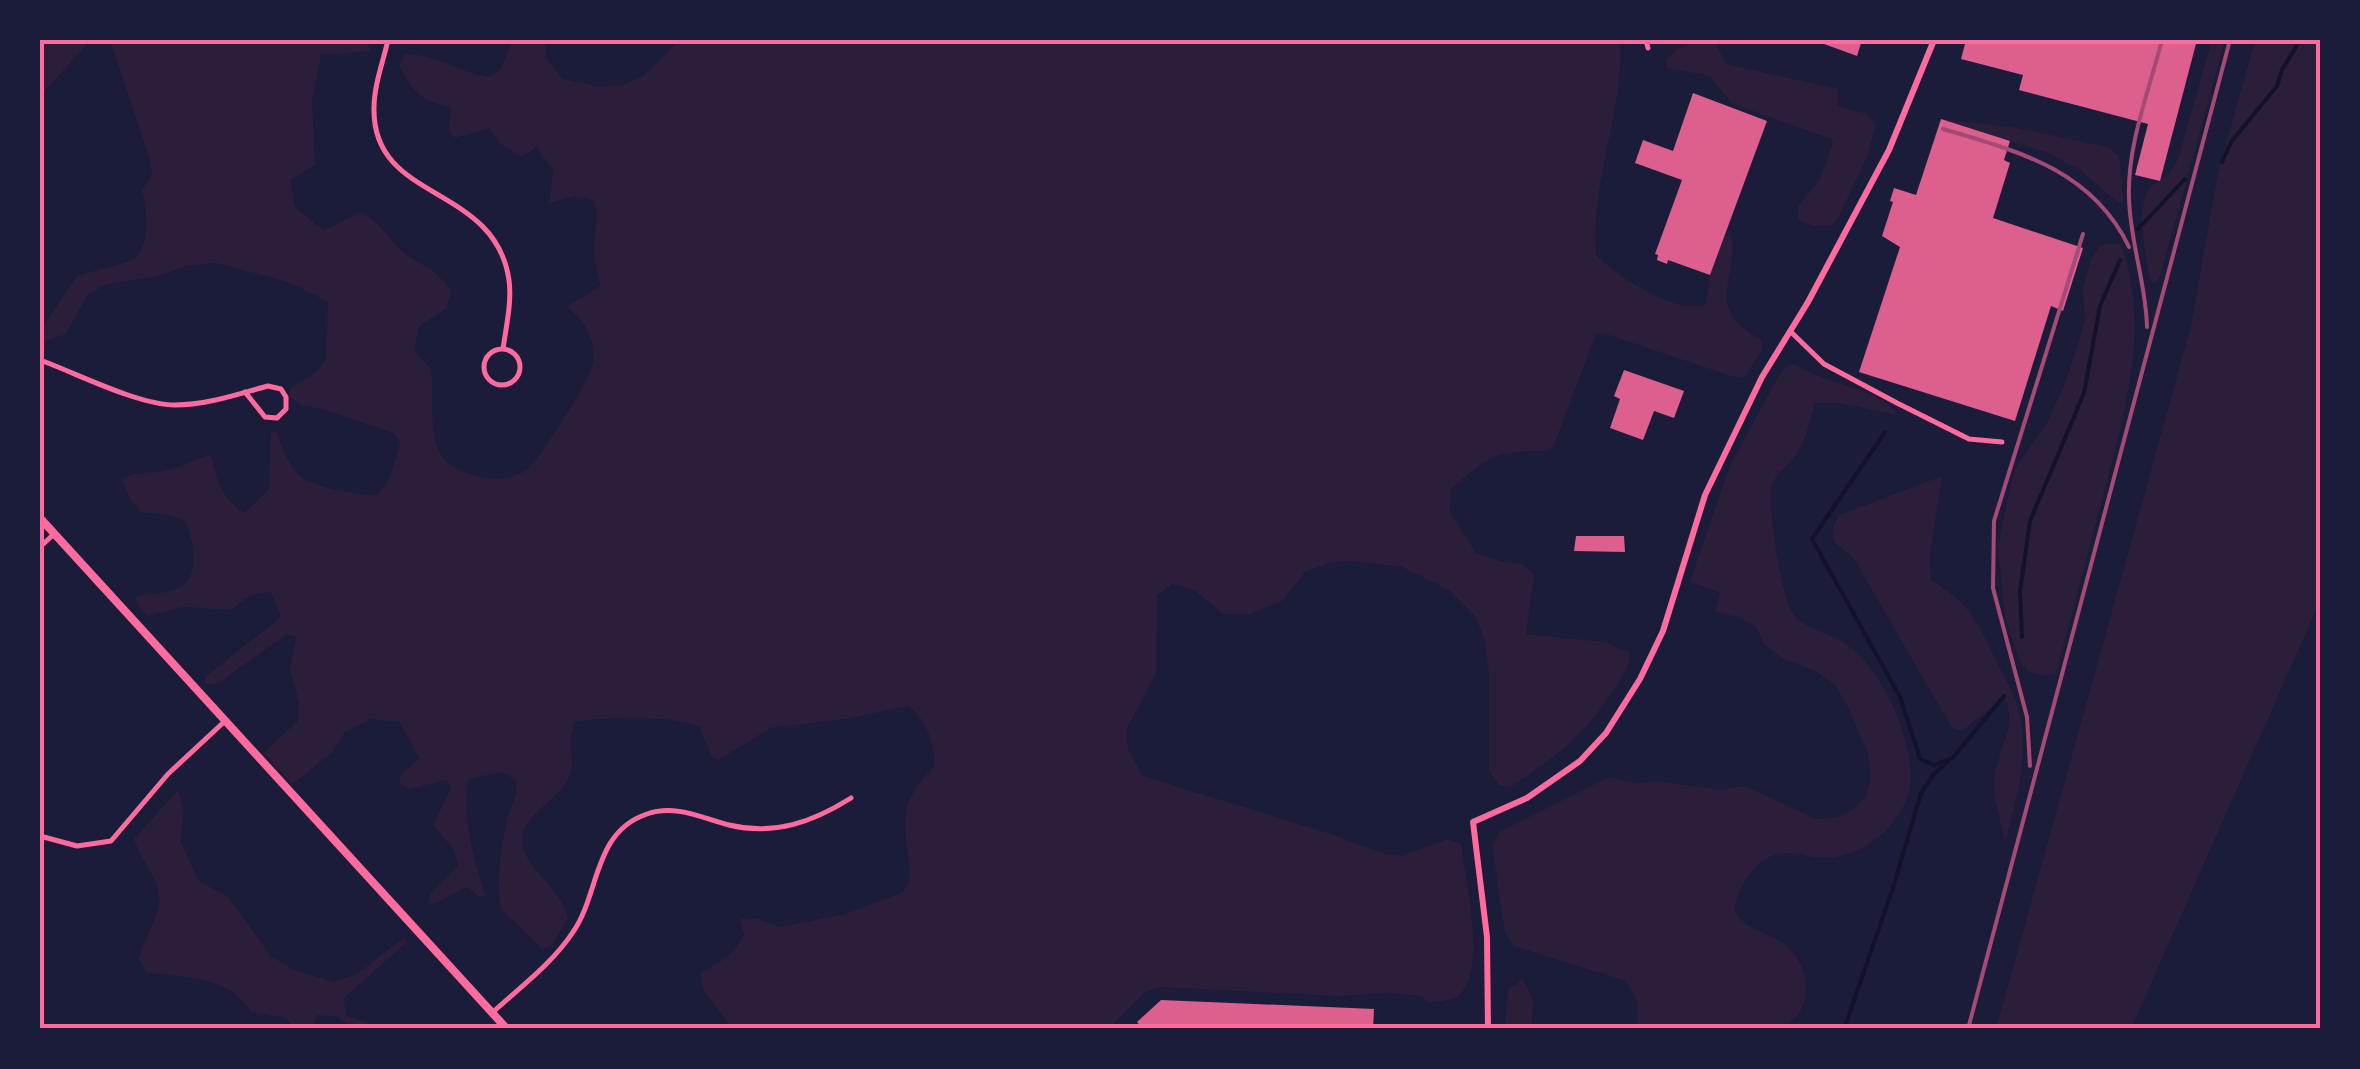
<svg xmlns="http://www.w3.org/2000/svg" width="2360" height="1069" font-family="'Roboto Serif',serif">
  <style>
    .green { fill: #2a1e3b }
    .lines { fill: none; stroke-linecap: round; stroke-linejoin: round }
    .stream { stroke: #12122b; stroke-width: 4 }
    .building { fill: #dd5f8e }
    .minor { stroke: #ff6b9d; stroke-width: 5 }
    .tertiary { stroke: #ff6b9d; stroke-width: 6 }
    .secondary { stroke: #ff6b9d; stroke-width: 8 }
    .rail { stroke: #a44b75; stroke-width: 4 }
    .neatline { fill: none; stroke: #ff6b9d; stroke-width: 4 }
  </style>
  <rect width="100%" height="100%" fill="#1b1b3a"/>
  <!-- green -->
  <path class="green" d="M40 40H91L40 96Z
    M110 40H366L371 51 321 55 312 100 315 165 290 180 295 207 324 231 360 212C379 221 386 235 401 250 419 266 436 268 451 290L447 308 418 327 415 352 431 369C435 397 426 437 445 460 461 478 506 484 525 471 538 463 588 382 592 367 598 343 585 320 566 307L600 286 594 255 597 213 594 200 575 196 549 203 553 170 536 147 521 157 499 143 489 128 455 138 449 130 451 108C421 100 412 93 399 64L405 54C436 54 458 72 489 77L501 69 512 40H546L545 57 563 79 596 86 622 85 643 76 680 40H1620C1624 113 1590 181 1596 255 1618 277 1675 315 1706 304L1710 275 1725 236 1731 234C1739 283 1702 308 1761 339L1762 350 1744 378 1734 377 1603 333 1596 334 1554 445 1547 451C1494 451 1491 455 1451 489L1450 512 1476 553 1503 562 1523 564 1534 575 1526 634 1605 642 1629 652C1630 667 1623 676 1615 688 1585 735 1556 757 1511 787L1499 785 1489 771V674L1484 638 1475 616 1449 590 1402 567 1351 561 1331 563 1306 571 1282 601 1251 614H1223L1193 589 1172 584 1157 595 1156 674 1126 730 1128 749 1143 776 1331 834 1382 853 1402 856 1447 839 1461 844C1465 878 1488 973 1459 995 1452 1001 1439 1001 1430 1003L1421 996 1389 993 1337 996 1160 987 1144 993 1108 1029H733L703 989 700 973C719 964 734 954 744 935L740 919H757L780 927 845 914 903 892 910 881C908 822 891 812 935 765 933 742 927 719 908 706L845 719 770 728 719 760 712 757 699 726C657 714 619 718 576 721 565 745 576 757 570 775 561 802 509 818 525 853 536 877 562 891 568 918L552 945 542 949 501 909C496 879 501 849 507 820 511 803 518 800 516 781L503 772 469 779C460 810 475 865 486 896L480 897 467 887C454 892 441 904 428 904L431 893 458 866 454 850 433 825 451 788 447 780 409 789 401 785 399 777 419 758 399 722 372 719 345 732 332 753 292 784 263 753 298 721 299 703 290 670 296 637 287 634 217 684H205L206 676 281 617 271 592 251 595 231 610 183 607 148 616 138 606 135 597C147 593 164 594 176 589 203 577 193 543 186 522L169 515 140 512 130 499 122 479C135 471 149 473 163 471 181 468 194 458 211 455 217 482 221 497 245 513L269 489 271 431 277 432C282 446 288 465 299 475 313 488 358 495 377 495L390 477 400 444 395 434 324 409 302 406 289 396 290 389 318 370 326 359 328 302 289 282 216 263 187 266 155 277 106 284 87 296 66 334 40 343V331L77 276C88 272 126 264 132 260 153 244 147 212 142 190L152 175 150 160Z
    M1702 40H1714L1726 64 1838 89 1837 106 1867 114 1876 125 1867 157 1838 218 1831 226H1814L1798 220V207L1820 179 1833 143 1831 139 1731 103 1710 76 1667 68 1666 60 1677 49Z
    M2212 40H2225L2161 274 2157 282 2151 283C2146 262 2135 203 2150 188 2163 175 2169 177 2178 159Z
    M2255 40H2320V601L2131 1029H1996L2191 326 2218 173Z
    M1941 119 2012 127 2108 147 2119 156 2124 201 2120 204 2080 170 2048 153Z
    M2120 243C2153 328 2122 420 2101 504 2086 561 2071 617 2056 674L2044 676 2028 671 2020 662 2005 617 1998 546 2014 470 2047 423 2066 381 2085 321 2083 289 2091 259 2101 245Z
    M1795 364C1823 384 1882 388 1897 415L1839 403H1815C1810 421 1807 437 1797 453 1790 465 1773 475 1771 489 1768 510 1782 601 1794 615 1808 631 1829 632 1846 644 1883 669 1915 742 1910 785 1905 824 1863 858 1824 858 1812 858 1799 852 1786 853 1757 854 1739 884 1734 910 1748 932 1759 928 1780 941 1803 955 1813 987 1800 1012 1796 1018 1787 1024 1782 1029H1638L1637 1000 1626 981 1514 946 1505 934 1492 845 1499 832 1609 777 1634 783 1659 781 1720 790 1745 786 1816 819 1837 817 1853 810 1867 794 1871 775 1868 754 1850 711 1835 685 1816 671 1783 659 1764 644 1756 627 1738 617 1715 612 1720 593 1690 581 1731 463 1781 372 1788 365Z
    M1942 476 1929 559 1931 580C1970 605 1974 615 1994 656 2001 672 2012 688 2017 705 2032 747 2016 801 2005 843 2002 824 1993 800 1994 781 1996 752 2019 726 2004 697L1962 731 1952 728 1854 559 1834 542 1832 530 1839 515Z
    M178 790 184 813 180 840 198 880 228 897 271 956 294 970 335 982 358 973 405 937 406 943 344 998 346 1015 384 1029H354L337 1017 317 1015 312 1029H296L285 1018 251 1012C228 975 186 978 147 973L139 960C143 935 168 909 156 883 149 867 139 856 134 839Z
    M1523 979 1533 1000 1531 1029H1505L1508 990Z"/>
  <g class="lines">
    <!-- stream -->
    <path class="stream" d="M2222 162 2231 142 2277 86 2282 70 2300 40
      M2138 229 2185 179
      M1885 432 1812 539 1900 697 1920 759 1934 765 1954 757
      M2022 637 2020 591 2030 521 2084 393 2100 306 2120 260
      M1955 755 2004 696
      M1844 1029 1894 885 1921 793 1934 774 1948 761"/>
  </g>
  <!-- building -->
  <path class="building" d="M1813 40H1862L1857 56Z
    M1966 40H2197L2160 181 2135 175 2148 124 2019 90 2023 75 1961 59Z
    M1693 93 1767 121 1710 275 1668 260 1667 264 1657 260 1658 255 1655 254 1682 180 1635 163 1643 140 1673 151Z
    M1941 119 2010 141 2004 160 2010 163 1993 218 2083 248 2063 311 2051 306 2015 421 1859 372 1900 247 1882 236 1893 202 1890 201 1894 188 1916 195Z
    M1624 370 1684 391 1674 418 1654 411 1643 440 1610 428 1620 399 1614 396Z
    M1576 536H1624L1625 552 1574 551Z
    M1161 1000 1374 1009 1373 1029H1143L1137 1022Z"/>
  <g class="lines">
    <!-- minor -->
    <path class="minor" d="M388 40C383 62 374 85 374 108 372 203 495 183 509 280 512 302 506 327 503 349
      M1646 40 1648 48
      M1790 331 1824 364 1897 403 1969 439 2002 442
      M484 367a18 18 0 1 1 36 0a18 18 0 1 1-36 0Z
      M40 360C76 373 138 405 175 405 207 405 238 394 268 386L281 389 286 397V409L277 418 265 417 245 392
      M40 547 54 534
      M40 836 77 846 111 841 168 774 225 721
      M492 1013C519 988 552 964 573 932 600 893 593 832 647 814 675 804 702 818 729 825 774 836 813 822 851 798"/>
    <!-- tertiary -->
    <path class="tertiary" d="M1488 1029 1487 937 1473 822 1527 798 1580 761 1606 733 1640 679 1663 631 1705 495 1762 377 1808 302 1889 150 1934 40"/>
    <!-- secondary -->
    <path class="secondary" d="M40 518 507 1029"/>
    <!-- rail -->
    <path class="rail" d="M1943 129C2018 151 2092 170 2129 247
      M2147 327C2146 283 2130 242 2129 198 2127 145 2149 91 2162 40
      M2030 766 2027 717 1993 588 1994 521 2083 234
      M1968 1029 2230 40"/>
  </g>
  <!-- border -->
  <rect width="2360" height="1069" fill="none" stroke="#1b1b3a" stroke-width="85"/>
  <rect x="42" y="42" width="2276" height="984" class="neatline"/>
</svg>
